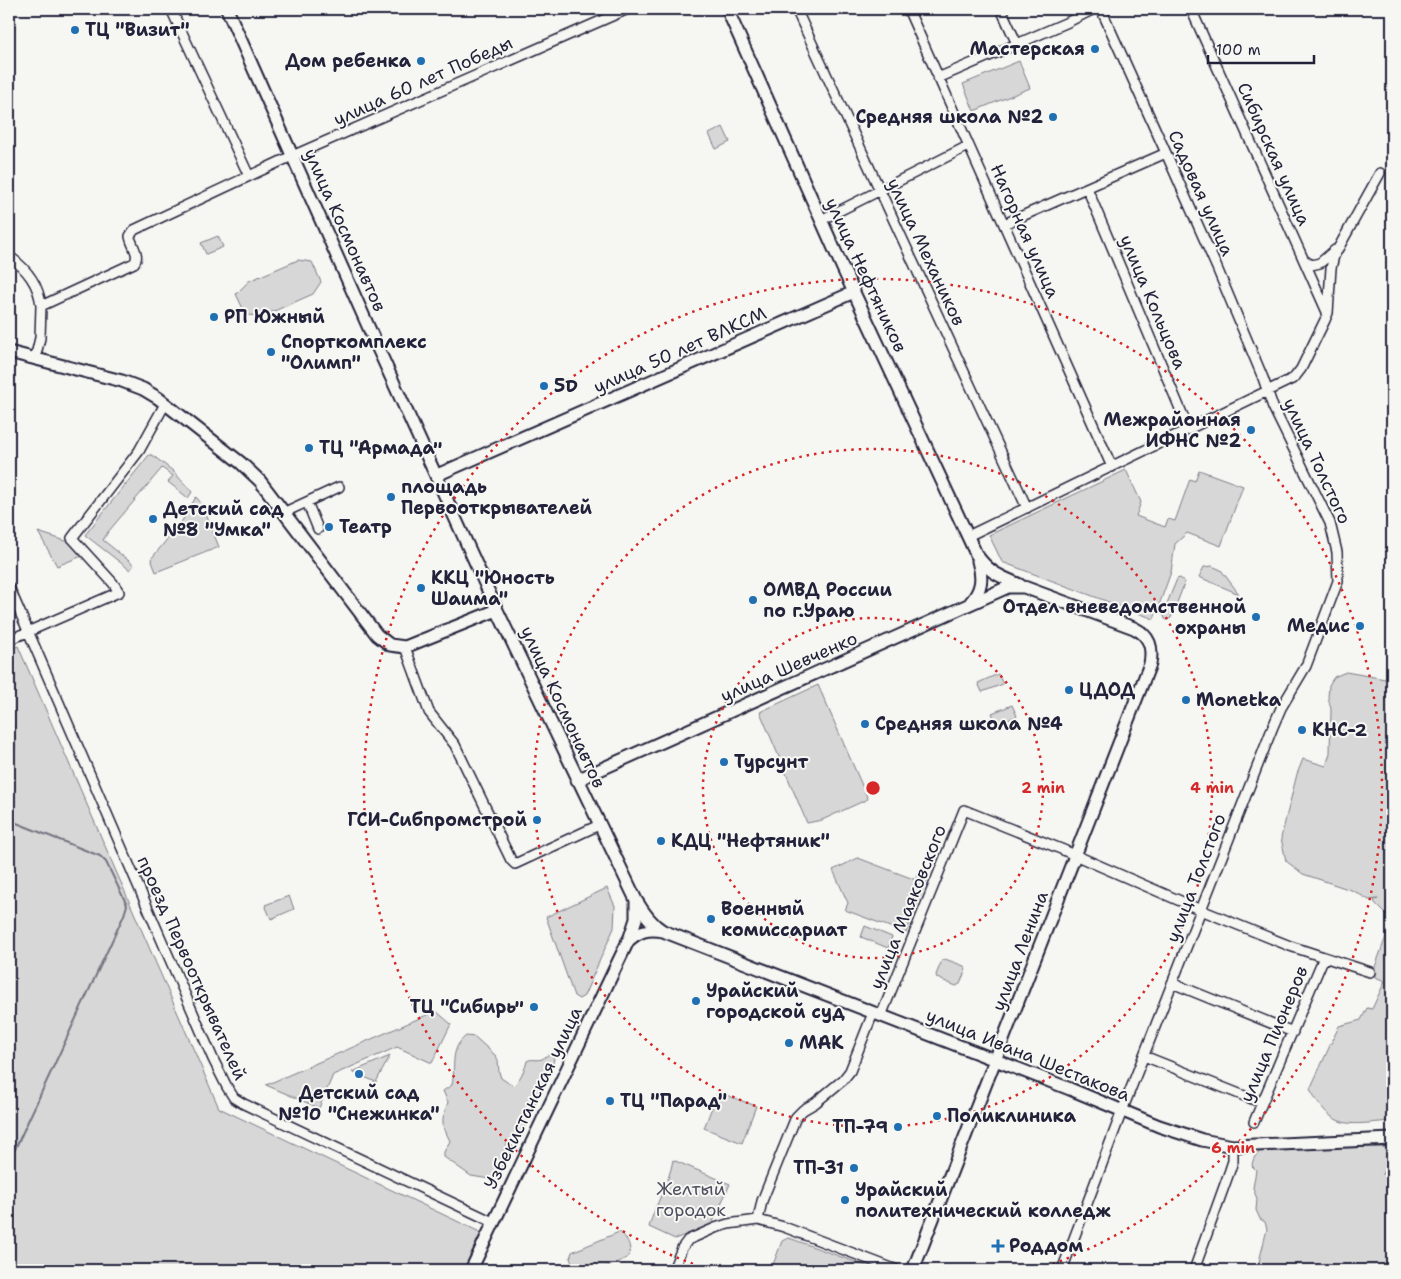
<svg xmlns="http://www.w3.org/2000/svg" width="1401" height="1279" font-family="'Shantell Sans',sans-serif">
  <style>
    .green { fill: #d7d7d7; stroke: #7c7c89 }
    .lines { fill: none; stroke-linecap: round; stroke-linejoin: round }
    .stream { stroke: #757583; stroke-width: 2 }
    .minor-casing { stroke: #22223b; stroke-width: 12 }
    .major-casing { stroke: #22223b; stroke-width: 15 }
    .minor { stroke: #f6f6f2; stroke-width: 9 }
    .major { stroke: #f6f6f2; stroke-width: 11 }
    .ring { fill: none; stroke: #d62828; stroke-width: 2.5; stroke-dasharray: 2.5 5 }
    .poi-dot { fill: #1f6fb2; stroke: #f6f6f2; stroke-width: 2 }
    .labels { text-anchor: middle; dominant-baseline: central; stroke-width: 4; stroke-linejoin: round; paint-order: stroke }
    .poi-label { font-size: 18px; font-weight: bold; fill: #22223b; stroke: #f6f6f2; text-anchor: start }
    .street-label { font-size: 18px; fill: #22223b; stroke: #f6f6f2 }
    .park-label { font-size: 18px; fill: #4f4f62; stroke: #f6f6f2 }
    .centre { fill: #d62828; stroke: #f6f6f2; stroke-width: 2.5 }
    .ring-label { font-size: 15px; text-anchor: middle; font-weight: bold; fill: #d62828; stroke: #f6f6f2; stroke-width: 4; stroke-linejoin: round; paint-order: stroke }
  </style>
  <rect width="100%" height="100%" fill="#f6f6f2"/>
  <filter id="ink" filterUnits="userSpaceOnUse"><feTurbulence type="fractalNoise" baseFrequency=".02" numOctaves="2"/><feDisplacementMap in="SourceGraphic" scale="10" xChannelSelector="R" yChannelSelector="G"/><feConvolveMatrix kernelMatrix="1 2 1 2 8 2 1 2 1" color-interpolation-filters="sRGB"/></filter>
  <g filter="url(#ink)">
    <!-- green -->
    <path class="green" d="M1019 61 1030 88 974 111 963 84Z
      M723 127 730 142 716 149 709 134Z
      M218 236 223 247 206 254 201 243Z
      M298 260 312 262 321 282 313 294 263 316 246 315 236 294 249 281Z
      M149 455H152L173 471 192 492 188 498 168 482 173 476 162 468 108 532 103 540 134 565 130 570 85 535Z
      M1126 470 1141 502 1136 516 1165 527 1168 519 1175 521 1190 479 1195 481 1199 470 1243 486 1221 546 1187 533 1175 544 1171 572 1154 619 1002 562 989 535Z
      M196 497 202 504 219 547 156 572 151 559 182 521Z
      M38 532 69 542 82 556 57 566Z
      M1212 566 1221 570 1239 594 1199 577 1204 567Z
      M1180 578 1185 582 1171 618 1167 620 1165 619 1163 613 1177 579Z
      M18 646 219 1108 482 1233 464 1270H9V772L13 763 15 747 14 725 9 713V650Z
      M1392 668V1121C1348 1124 1334 1132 1310 1089L1339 1026 1361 1020 1367 1008 1372 1009 1385 981 1375 977V967L1392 920 1375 903 1374 900 1378 899 1369 900 1354 891 1303 874 1286 861 1281 838 1297 774 1303 759 1326 766 1330 753 1331 709 1328 697 1329 685 1334 677 1346 672 1385 679Z
      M998 674 1003 684 982 692 978 683Z
      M818 685 868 799 822 820 807 823 760 712Z
      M1012 705 1017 716 997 725 992 713Z
      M858 858 916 880 918 875 927 879 906 933 845 910 848 903 833 870Z
      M607 888 615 906 614 928 584 996 579 999 574 996 546 917Z
      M289 896 294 909 271 919 265 905Z
      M865 926 892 937 888 948 861 937Z
      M945 959 964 966 966 969 960 984 956 986 937 978 936 975 942 960Z
      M436 1011 451 1024 432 1063 397 1047 333 1075 319 1108 266 1085Z
      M466 1036 475 1037 496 1056 498 1060 499 1072 501 1078 513 1086C518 1083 526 1068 527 1061 532 1058 536 1061 542 1059 546 1057 547 1054 552 1054L554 1059 551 1069 522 1132 508 1142 502 1154V1167L494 1185 491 1184 490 1179 471 1176 444 1157V1152L450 1141 443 1126V1118L448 1102 443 1091 452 1085C456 1066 449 1049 466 1036Z
      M390 1056 376 1082 352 1072Z
      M718 1092 756 1106 742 1143 704 1128Z
      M1392 1147V1167H1386L1382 1174 1392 1173V1270H1257L1267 1229 1265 1222 1260 1219 1256 1210 1257 1199 1253 1188 1256 1170 1252 1166C1253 1157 1256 1154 1264 1149Z
      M673 1160 730 1184 712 1224 675 1239 649 1227C655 1204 669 1184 673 1160Z
      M619 1232C627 1236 634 1250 627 1258L600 1270H575L570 1258 572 1252Z
      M788 1238 792 1239 877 1270H771L782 1241Z"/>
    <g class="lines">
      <!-- stream -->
      <path class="stream" d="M9 820 100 856 106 862 127 905 124 915 9 1162"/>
      <!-- minor casing -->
      <g class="minor-casing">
        <path id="minor" d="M171 9 249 176
          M796 9 1027 508
          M908 9 1112 467
          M1001 9 1017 44
          M1191 9 1327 312
          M938 78 1068 22 1094 9
          M1087 188 1189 430
          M821 220 968 146
          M1004 224 1166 153
          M9 256C27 269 39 284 41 306
          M1304 260 1311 265 1320 263 1335 250
          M35 359 40 338 41 306 134 263C141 255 131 245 130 236L134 230 292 156 628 9
          M307 502 318 529
          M285 512 339 487
          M968 536 1294 378 1301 369 1325 320 1328 313 1331 268 1334 256 1380 173
          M9 587 213 1059 227 1087 234 1098 244 1104 493 1222
          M9 640 119 592 113 583 72 538 139 451 165 404
          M405 647 429 712 455 745 511 860 515 864 599 825
          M1172 983 1293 1032
          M881 1016 964 810 1061 849 1201 910 1290 946 1370 972
          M1144 1056 1262 1103
          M1254 1122 1324 957
          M758 1220 762 1201 796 1117 803 1110 815 1103 843 1080 850 1071 873 1013
          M673 1270 682 1248 688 1240 715 1228 728 1224 758 1220 784 1227 897 1270
          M1062 1270 1122 1111 1272 729 1281 708 1306 666 1338 581 1337 552 1330 523 1273 407 1263 378 1217 268 1166 153 1101 9
          M1194 1270 1230 1170 1233 1161V1146"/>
      </g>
      <!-- major casing -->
      <g class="major-casing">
        <path id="major" d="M227 9 376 344 497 610 636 900C643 912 651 924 663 931
          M727 9 844 271 976 554C989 573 1000 576 1020 585
          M9 352 122 381 143 389 158 398 241 463 260 481 377 635 390 645 405 647 497 610
          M437 475 854 292
          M970 603C982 590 983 578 978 561
          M577 780 1008 587H1024L1134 628C1150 636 1153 647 1150 664L913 1270
          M627 942C638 931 648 928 663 931L1070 1089 1159 1126 1202 1140 1233 1146 1392 1139
          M471 1270 630 937 636 919V902"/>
      </g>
      <!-- minor -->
      <use href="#minor" class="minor"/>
      <!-- major -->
      <use href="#major" class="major"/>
    </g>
  </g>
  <!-- distance rings -->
  <g class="ring">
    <circle cx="873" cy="788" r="170"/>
    <circle cx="873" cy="788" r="339"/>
    <path d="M707 1269A509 509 0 1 1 1039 1269"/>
  </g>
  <!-- markers -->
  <g class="poi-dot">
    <circle cx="75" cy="30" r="5"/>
    <circle cx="1095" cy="49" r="5"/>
    <circle cx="421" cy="61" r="5"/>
    <circle cx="1053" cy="117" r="5"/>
    <circle cx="214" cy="317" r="5"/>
    <circle cx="271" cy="352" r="5"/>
    <circle cx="544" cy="386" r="5"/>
    <circle cx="1251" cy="430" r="5"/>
    <circle cx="309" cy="448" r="5"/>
    <circle cx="391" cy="497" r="5"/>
    <circle cx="153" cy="519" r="5"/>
    <circle cx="329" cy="527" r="5"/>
    <circle cx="421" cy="588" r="5"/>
    <circle cx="753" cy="600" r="5"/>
    <circle cx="1256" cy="617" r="5"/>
    <circle cx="1360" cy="626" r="5"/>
    <circle cx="1069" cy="690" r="5"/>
    <circle cx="1186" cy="700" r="5"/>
    <circle cx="865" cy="724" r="5"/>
    <circle cx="1302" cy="730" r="5"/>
    <circle cx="724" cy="762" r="5"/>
    <circle cx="537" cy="820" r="5"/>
    <circle cx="661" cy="841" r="5"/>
    <circle cx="711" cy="919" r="5"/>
    <circle cx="696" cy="1001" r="5"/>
    <circle cx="534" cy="1007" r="5"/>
    <circle cx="789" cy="1043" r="5"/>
    <circle cx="359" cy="1074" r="5"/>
    <circle cx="610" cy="1101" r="5"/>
    <circle cx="937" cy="1116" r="5"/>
    <circle cx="898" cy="1127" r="5"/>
    <circle cx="854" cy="1168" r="5"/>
    <circle cx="845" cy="1200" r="5"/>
    <path d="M995.5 1238.5h5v5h5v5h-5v5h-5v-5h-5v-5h5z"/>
  </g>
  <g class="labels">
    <!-- poi labels -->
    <g class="poi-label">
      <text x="85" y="30">ТЦ "Визит"</text>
      <text x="1085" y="49" text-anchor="end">Мастерская</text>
      <text x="411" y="61" text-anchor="end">Дом ребенка</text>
      <text x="1043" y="117" text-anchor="end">Средняя школа №2</text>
      <text x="224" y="317">РП Южный</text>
      <text x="281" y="342">Спорткомплекс<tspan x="281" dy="21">"Олимп"</tspan></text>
      <text x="554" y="386">5D</text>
      <text x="1241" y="420" text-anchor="end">Межрайонная<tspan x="1241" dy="21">ИФНС №2</tspan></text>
      <text x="319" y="448">ТЦ "Армада"</text>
      <text x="401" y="487">площадь<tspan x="401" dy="21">Первооткрывателей</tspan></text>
      <text x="163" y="509">Детский сад<tspan x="163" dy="21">№8 "Умка"</tspan></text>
      <text x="339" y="527">Театр</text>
      <text x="431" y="578">ККЦ "Юность<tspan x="431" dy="21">Шаима"</tspan></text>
      <text x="763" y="590">ОМВД России<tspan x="763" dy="21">по г.Ураю</tspan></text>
      <text x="1246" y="607" text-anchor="end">Отдел вневедомственной<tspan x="1246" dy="21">охраны</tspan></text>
      <text x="1350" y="626" text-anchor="end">Медис</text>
      <text x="1079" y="690">ЦДОД</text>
      <text x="1196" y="700">Monetka</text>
      <text x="875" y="724">Средняя школа №4</text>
      <text x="1312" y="730">КНС-2</text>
      <text x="734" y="762">Турсунт</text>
      <text x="527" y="820" text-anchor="end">ГСИ-Сибпромстрой</text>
      <text x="671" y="841">КДЦ "Нефтяник"</text>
      <text x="721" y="909">Военный<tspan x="721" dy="21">комиссариат</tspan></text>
      <text x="706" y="991">Урайский<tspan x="706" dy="21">городской суд</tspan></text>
      <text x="524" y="1007" text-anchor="end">ТЦ "Сибирь"</text>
      <text x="799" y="1043">МАК</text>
      <text x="359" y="1093" text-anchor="middle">Детский сад<tspan x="359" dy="21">№10 "Снежинка"</tspan></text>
      <text x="620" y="1101">ТЦ "Парад"</text>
      <text x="947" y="1116">Поликлиника</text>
      <text x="888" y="1127" text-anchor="end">ТП-79</text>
      <text x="844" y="1168" text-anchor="end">ТП-31</text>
      <text x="855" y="1190">Урайский<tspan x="855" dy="21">политехнический колледж</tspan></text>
      <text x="1009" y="1246">Роддом</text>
    </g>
    <!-- street labels -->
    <g class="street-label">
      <text transform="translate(423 81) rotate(-24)">улица 60 лет Победы</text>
      <text transform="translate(1274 154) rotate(66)">Сибирская улица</text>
      <text transform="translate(1201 193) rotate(66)">Садовая улица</text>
      <text transform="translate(345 230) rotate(66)">улица Космонавтов</text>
      <text transform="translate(1025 231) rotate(66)">Нагорная улица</text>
      <text transform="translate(926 252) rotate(65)">улица Механиков</text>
      <text transform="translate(866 275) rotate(65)">улица Нефтяников</text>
      <text transform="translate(1153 302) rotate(67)">улица Кольцова</text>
      <text transform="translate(680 350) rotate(-24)">улица 50 лет ВЛКСМ</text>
      <text transform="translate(1317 461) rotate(65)">улица Толстого</text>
      <text transform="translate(789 667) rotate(-24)">улица Шевченко</text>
      <text transform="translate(563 707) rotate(65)">улица Космонавтов</text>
      <text transform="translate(1196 878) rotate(-69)">улица Толстого</text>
      <text transform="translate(908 907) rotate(-68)">улица Маяковского</text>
      <text transform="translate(1020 951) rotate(-69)">улица Ленина</text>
      <text transform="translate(192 968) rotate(66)">проезд Первооткрывателей</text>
      <text transform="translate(1274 1034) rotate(-67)">улица Пионеров</text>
      <text transform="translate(1028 1055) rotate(22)">улица Ивана Шестакова</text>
      <text transform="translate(533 1098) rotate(-64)">Узбекистанская улица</text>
    </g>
    <!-- park labels -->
    <g class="park-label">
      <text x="691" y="1189">Желтый<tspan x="691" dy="21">городок</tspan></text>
    </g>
  </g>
  <circle cx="873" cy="788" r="8" class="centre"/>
  <g class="ring-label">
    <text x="1043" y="793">2 min</text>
    <text x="1212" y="793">4 min</text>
    <text x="1233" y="1153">6 min</text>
  </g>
  <!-- margin -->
  <rect width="1401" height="1279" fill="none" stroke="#f6f6f2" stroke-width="30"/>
  <rect x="15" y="15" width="1371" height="1249" fill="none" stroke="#22223b" stroke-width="2" filter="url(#ink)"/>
  <!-- scale -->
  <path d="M1208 55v8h106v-8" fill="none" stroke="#22223b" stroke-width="2.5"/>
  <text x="1216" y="55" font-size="15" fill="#22223b" stroke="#f6f6f2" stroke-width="4" paint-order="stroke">100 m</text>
</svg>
